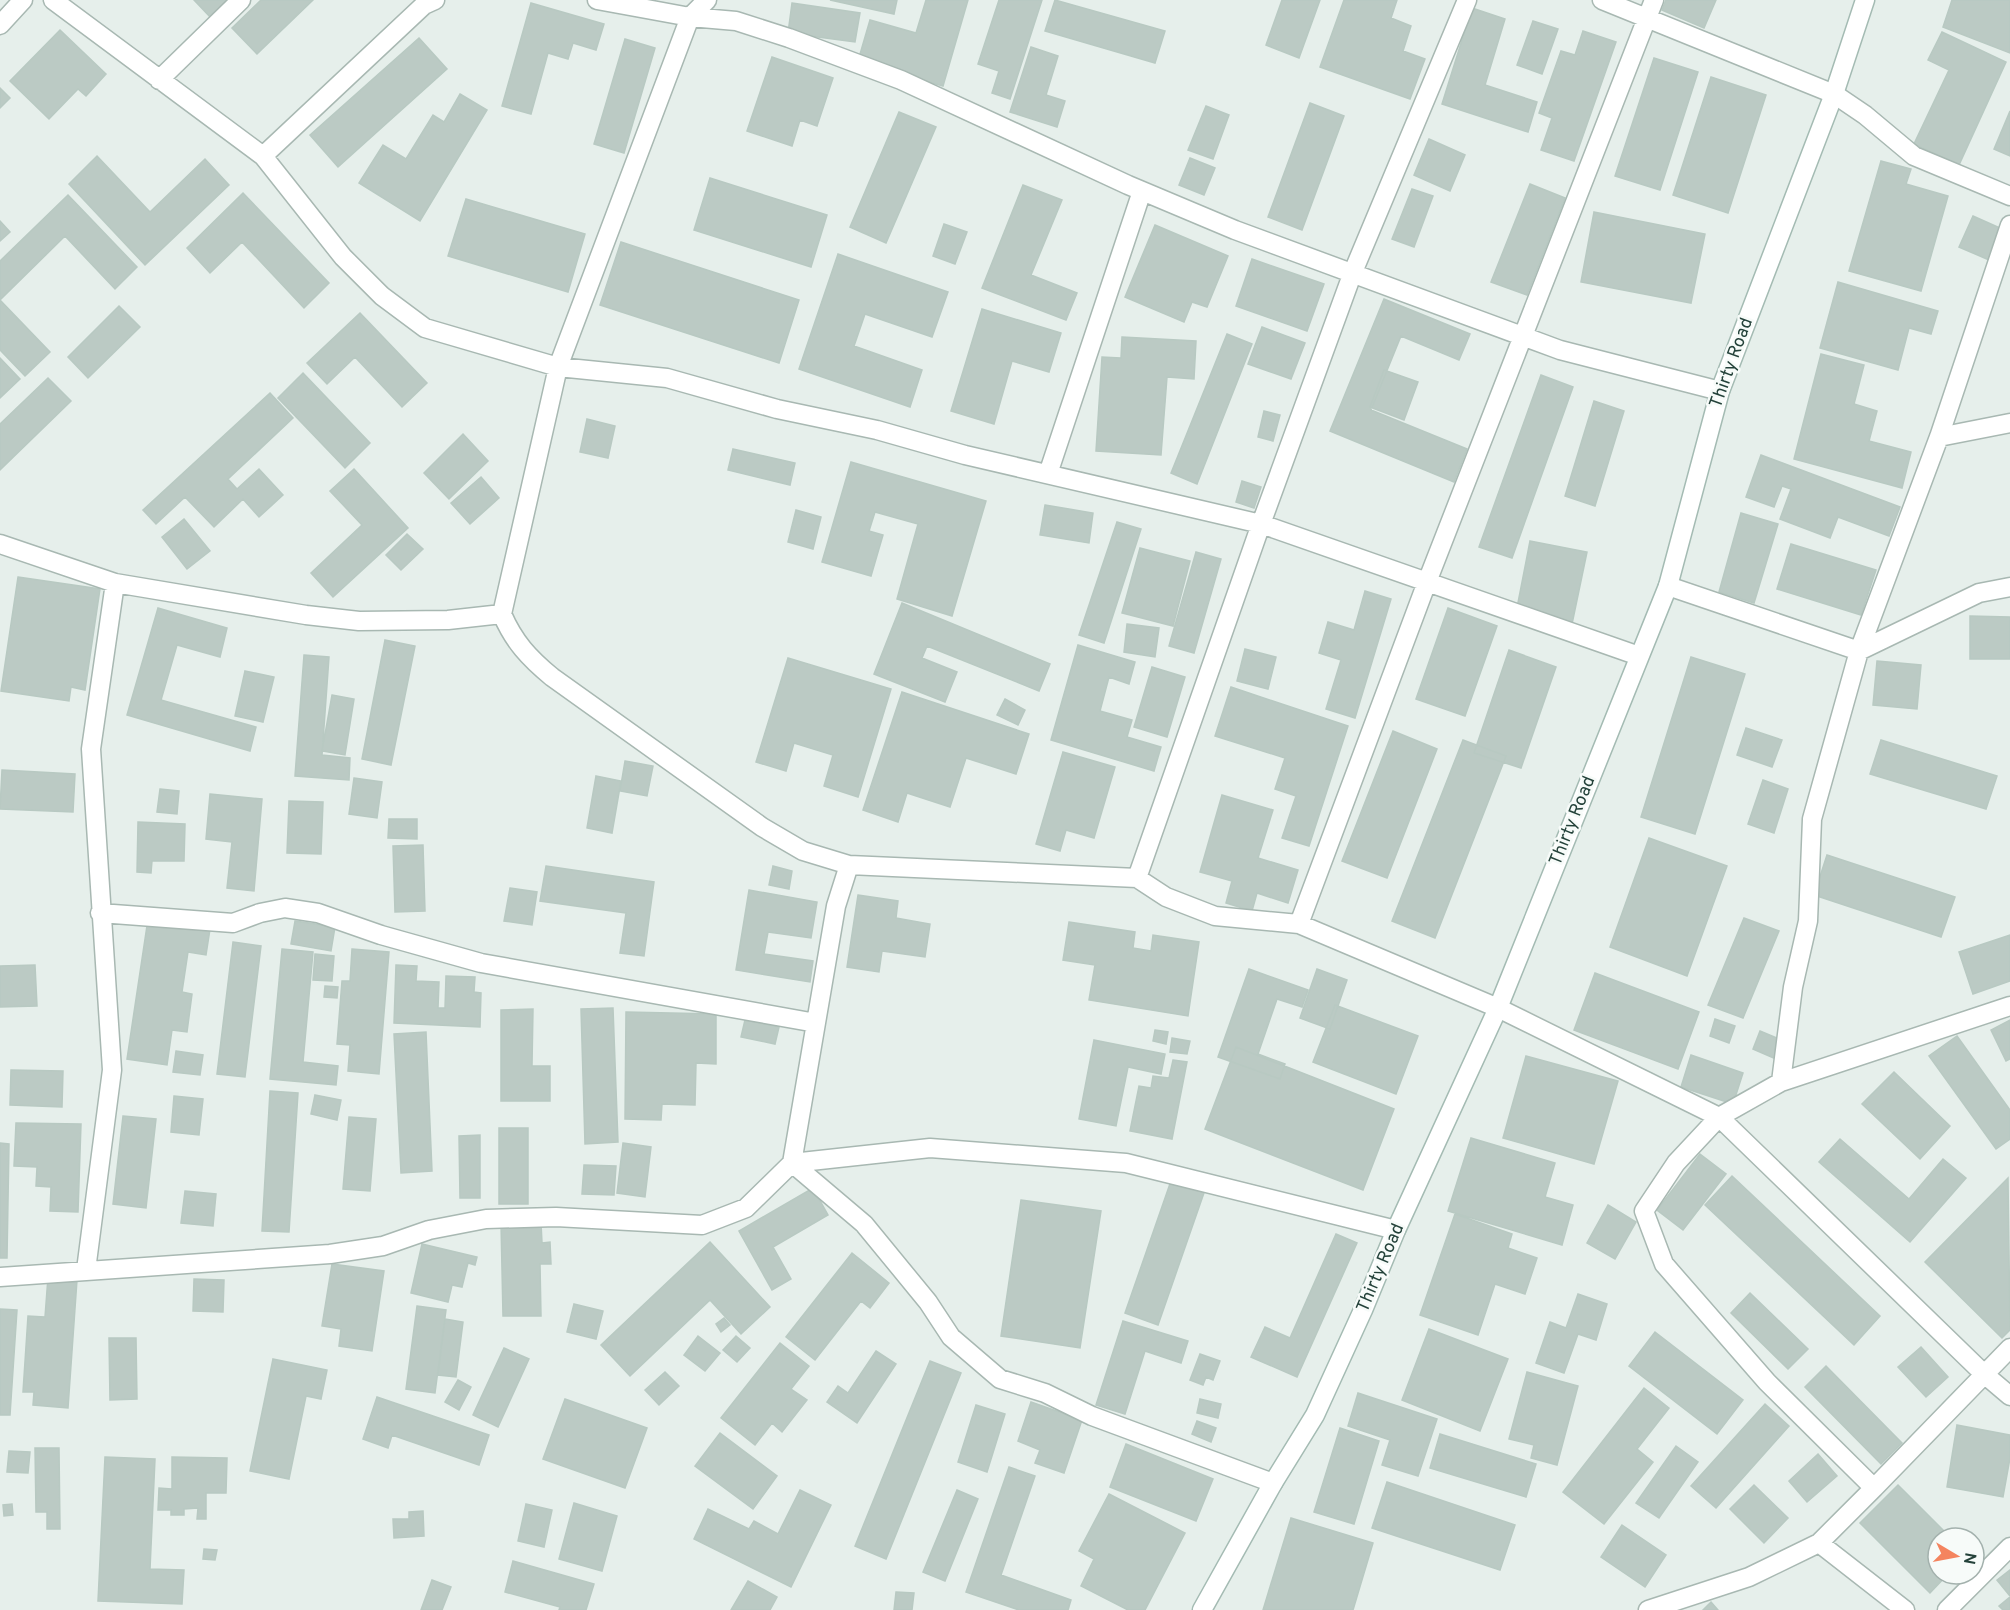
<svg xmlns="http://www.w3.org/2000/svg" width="2010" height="1610" font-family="Overpass,sans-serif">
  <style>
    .building { fill: #bbcac4; stroke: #b8c9c2; stroke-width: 1.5 }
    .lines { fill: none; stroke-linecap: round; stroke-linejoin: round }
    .street-casing { stroke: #a8b8b2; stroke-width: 21 }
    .secondary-casing { stroke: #a4bbb3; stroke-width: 21 }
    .street { stroke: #fff; stroke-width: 18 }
    .secondary { stroke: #fff; stroke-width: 18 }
    .labels { text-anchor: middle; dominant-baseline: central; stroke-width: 5; stroke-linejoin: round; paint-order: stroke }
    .street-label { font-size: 18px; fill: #24423a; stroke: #f7fbf9 }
  </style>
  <rect width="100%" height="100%" fill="#e6efeb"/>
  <!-- building -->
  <path class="building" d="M194 0H230L211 18Z
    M261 0H313L257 54 232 28Z
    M830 0H897L894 14Z
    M926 0H968L943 86 858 61 870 20 916 33Z
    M999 0H1042L1010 99 992 93 999 71 978 64Z
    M1055 0 1165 31 1155 63 1045 31Z
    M1282 0H1320L1299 58 1266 45Z
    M1344 0H1397L1391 18 1411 26 1403 51 1425 59 1410 99 1320 67Z
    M1666 0H1716L1704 28 1662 10Z
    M1952 0H2010V53L1943 27Z
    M531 3 604 24 596 50 573 43 568 59 548 53 531 114 502 106Z
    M792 3 860 13 855 42 788 33Z
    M1472 8 1505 19 1485 85 1537 102 1528 132 1442 104Z
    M1533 21 1558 29 1542 74 1517 65Z
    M60 30 106 74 86 96 78 89 49 119 10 81Z
    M1583 31 1616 42 1574 161 1541 150 1552 118 1539 113 1561 51 1575 55Z
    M1942 32 2006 62 1959 165 1914 144 1949 70 1928 60Z
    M419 38 447 69 338 167 310 135Z
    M625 39 655 48 624 153 594 144Z
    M1031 47 1058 56 1046 95 1065 101 1057 127 1010 112Z
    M772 57 833 78 817 126 800 120 792 146 747 131Z
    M1654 58 1698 72 1660 190 1615 176Z
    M1711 77 1766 95 1728 213 1673 195Z
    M0 88 10 98 0 108Z
    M460 94 487 110 420 221 359 183 383 145 406 159 433 115 444 122Z
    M1310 103 1344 116 1302 230 1268 217Z
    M1206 106 1229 115 1213 159 1188 150Z
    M2010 111V156L1994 149Z
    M899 112 936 127 886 243 850 227Z
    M1429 139 1465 155 1450 191 1414 175Z
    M97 156 150 212 205 159 229 185 145 265 69 184Z
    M1190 158 1215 168 1204 195 1179 185Z
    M1881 161 1911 169 1906 184 1948 196 1921 291 1849 271Z
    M710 178 827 215 811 267 694 230Z
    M1530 184 1565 198 1527 295 1491 282Z
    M1023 185 1062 200 1031 275 1077 293 1066 320 982 288Z
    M1412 189 1433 196 1414 247 1392 239Z
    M243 193 329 283 304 308 242 242 210 273 187 248Z
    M68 195 137 267 115 289 65 236 0 300V261Z
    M466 199 585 234 568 292 448 256Z
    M1594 212 1705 234 1691 303 1581 282Z
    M1973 216 2002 229 1989 260 1959 247Z
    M0 221 10 232 0 241Z
    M944 224 967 232 955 264 933 256Z
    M1155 225 1228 256 1207 307 1192 302 1184 322 1125 297Z
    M621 242 799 300 779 363 600 305Z
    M838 254 948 292 932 337 865 314 854 346 922 370 910 407 799 369Z
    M1252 259 1324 284 1307 331 1236 306Z
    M1838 282 1938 311 1931 334 1909 328 1898 370 1820 348Z
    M1384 299 1470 334 1459 360 1401 336 1371 410 1467 449 1454 482 1330 431Z
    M0 300 50 352 25 376 0 350Z
    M119 306 140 327 88 378 68 357Z
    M982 309 1061 333 1049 372 1012 361 994 424 951 411Z
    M360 313 427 383 402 407 355 357 327 384 307 363Z
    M1262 327 1305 343 1291 379 1248 364Z
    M1227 334 1252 344 1197 484 1171 473Z
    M1122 337 1196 341 1194 379 1167 377 1161 455 1096 451 1102 357 1121 358Z
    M1821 354 1864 365 1854 404 1877 411 1869 441 1911 452 1902 488 1794 459Z
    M0 358 20 379 0 398Z
    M1384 370 1418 382 1404 420 1370 407Z
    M303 373 370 443 345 468 278 398Z
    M1541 375 1573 387 1512 558 1479 547Z
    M48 378 71 401 0 470V424Z
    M270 393 293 418 228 479 237 489 259 469 283 495 259 517 243 499 214 527 185 497 156 524 143 510Z
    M1594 401 1624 411 1595 506 1565 496Z
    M1264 411 1280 415 1273 441 1258 437Z
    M587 419 615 426 608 458 580 452Z
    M463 434 488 461 449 499 424 473Z
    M733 449 795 463 790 485 728 470Z
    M1761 455 1900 507 1889 536 1838 517 1830 538 1780 519 1791 489 1782 486 1774 507 1746 497Z
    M851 462 986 501 952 616 897 599 918 524 875 512 869 531 883 535 871 576 822 562Z
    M354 469 408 528 333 597 311 573 362 525 330 491Z
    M481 477 499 498 470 524 451 503Z
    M1242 481 1261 487 1254 508 1236 502Z
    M1045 505 1093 513 1089 543 1040 535Z
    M796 510 821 517 813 549 788 542Z
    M1741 513 1778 524 1754 603 1719 592Z
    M184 519 210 551 187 569 162 537Z
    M1117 522 1141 529 1104 643 1079 635Z
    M407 534 423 549 401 570 386 555Z
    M1530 541 1587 552 1572 624 1516 613Z
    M1791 544 1876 570 1861 615 1777 589Z
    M1140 548 1190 561 1173 626 1122 613Z
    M1196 552 1221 559 1194 653 1169 646Z
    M18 577 100 589 85 690 71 687 69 701 1 691Z
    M1365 591 1391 599 1355 718 1326 709 1341 660 1319 653 1328 622 1354 630Z
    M902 603 1050 664 1039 691 927 646 922 658 957 672 945 702 874 674Z
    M158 608 227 628 220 657 177 645 161 700 256 727 250 751 127 715Z
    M1448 608 1497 626 1465 716 1416 699Z
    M1970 616 2010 617V659H1970Z
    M1127 624 1159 628 1155 657 1124 652Z
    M385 640 415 646 391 765 362 759Z
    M1078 645 1135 662 1129 684 1109 677 1100 711 1132 720 1127 737 1161 747 1154 771 1051 740Z
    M1245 649 1276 657 1268 689 1237 681Z
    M1509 650 1556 667 1521 768 1474 753Z
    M304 655 329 657 322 755 350 758 349 780 295 776Z
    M1691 657 1745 674 1695 834 1641 817Z
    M788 658 891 689 858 797 824 786 833 755 794 743 786 771 756 762Z
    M1877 661 1921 665 1917 709 1873 705Z
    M1152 667 1185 677 1167 737 1134 727Z
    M245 671 274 677 263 722 235 716Z
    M1231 687 1348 726 1309 846 1282 838 1296 796 1275 789 1285 758 1215 736Z
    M902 692 1029 734 1016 774 966 758 950 807 907 793 898 822 863 810Z
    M332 695 354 699 345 755 322 751Z
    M1005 699 1025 710 1018 725 997 715Z
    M1746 728 1782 740 1772 767 1737 755Z
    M1393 731 1437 749 1387 878 1342 861Z
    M1463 740 1506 756 1435 938 1392 921Z
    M1881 740 1997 776 1986 809 1870 774Z
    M1063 752 1115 767 1094 838 1066 830 1060 851 1036 844Z
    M625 761 653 766 647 796 620 791Z
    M2 770 75 774 73 812 0 809Z
    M596 776 621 781 612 833 587 828Z
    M354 778 382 782 377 818 349 814Z
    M1763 780 1788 789 1774 833 1748 824Z
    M160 789 179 791 177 814 157 812Z
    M210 794 262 799 254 891 227 888 232 842 206 839Z
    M1222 795 1273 810 1258 858 1298 870 1288 903 1257 893 1252 911 1226 903 1232 881 1200 872Z
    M289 801 323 802 321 854 287 853Z
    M389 819H417V839L388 838Z
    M138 822 185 824 184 861H152L151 873 137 872Z
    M1649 838 1727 866 1687 976 1610 947Z
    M423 845 425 911 395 912 393 846Z
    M1827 855 1955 897 1941 937 1814 895Z
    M546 866 654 882 644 956 620 953 626 913 540 901Z
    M773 866 792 871 789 889 769 885Z
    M510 888 537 892 532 925 504 921Z
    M749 890 817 902 811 938 768 932 764 954 813 961 810 982 736 970Z
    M858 895 898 901 896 918 930 924 925 957 882 951 879 972 847 967Z
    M1744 918 1779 931 1743 1018 1708 1005Z
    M148 919 210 929 206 955 188 952 182 992 192 994 187 1032 172 1030 167 1065 127 1059Z
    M295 921 335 927 331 951 291 944Z
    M1069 922 1135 932 1133 948 1151 951 1153 935 1199 942 1188 1016 1089 1000 1095 965 1063 960Z
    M2010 935V981L1973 994 1959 952Z
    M233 942 261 946 245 1077 217 1074Z
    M282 949 313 952 303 1062 338 1066 336 1085 270 1079Z
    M352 949 389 952 379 1074 348 1071 350 1045 337 1044 342 981H350Z
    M315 954 334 956 332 981 313 980Z
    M35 965 37 1006 0 1007V966Z
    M396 965 417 966 416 981 439 982 438 1008H445L446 976 475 977 474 992 481 993 480 1027 394 1023Z
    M1249 969 1308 990 1302 1007 1277 999 1258 1054 1285 1064 1280 1079 1218 1057Z
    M1317 969 1347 980 1330 1029 1300 1018Z
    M1595 973 1699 1012 1678 1069 1574 1030Z
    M325 986 338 987 337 998 324 997Z
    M1335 1005 1418 1036 1396 1094 1313 1062Z
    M613 1008 618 1142 585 1144 581 1009Z
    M533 1009 532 1066H550V1101H501V1010Z
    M626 1012 716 1014V1064L696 1063 695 1105 662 1104 661 1120 625 1119Z
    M1715 1019 1735 1026 1729 1043 1710 1036Z
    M745 1020 779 1027 775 1044 741 1037Z
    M2010 1020V1059L2006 1061 1991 1030Z
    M1155 1030 1168 1032 1166 1044 1153 1041Z
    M1760 1031 1784 1041 1776 1059 1753 1049Z
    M426 1032 432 1171 401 1173 394 1034Z
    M1957 1036 2010 1110V1139L1996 1149 1929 1056Z
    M1172 1038 1190 1041 1187 1054 1170 1052Z
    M1094 1040 1165 1054 1161 1074 1128 1067 1116 1126 1079 1119Z
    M1236 1047 1394 1109 1363 1190 1205 1129Z
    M176 1051 203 1055 200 1075 173 1072Z
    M1691 1055 1743 1073 1733 1104 1681 1087Z
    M1526 1056 1618 1081 1594 1164 1503 1138Z
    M1173 1060 1187 1062 1172 1139 1130 1131 1139 1086 1151 1088 1153 1076 1169 1078Z
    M11 1070 63 1071 62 1107 10 1105Z
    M1894 1072 1950 1126 1920 1159 1862 1104Z
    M270 1091 298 1093 289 1232 262 1231Z
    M315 1095 341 1100 337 1120 311 1114Z
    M174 1096 203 1099 199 1135 171 1132Z
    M123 1116 156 1119 146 1208 113 1204Z
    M349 1117 376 1119 370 1191 343 1189Z
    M16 1123 81 1124 78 1212 50 1211 51 1187 36 1186 37 1167 14 1166Z
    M499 1128H528V1204H499Z
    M480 1135V1198H460L459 1136Z
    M1471 1138 1555 1163 1545 1197 1573 1205 1562 1245 1448 1211Z
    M1840 1139 1909 1199 1943 1159 1966 1178 1910 1242 1819 1162Z
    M0 1143 9 1144 7 1258H0Z
    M623 1143 651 1147 645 1197 617 1193Z
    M1700 1154 1726 1174 1683 1230 1657 1210Z
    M584 1165 616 1166 614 1195 582 1194Z
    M1732 1176 1880 1316 1854 1345 1705 1205Z
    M1172 1178 1205 1190 1158 1325 1125 1313Z
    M2008 1178 2010 1330 2002 1338 1925 1262Z
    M813 1188 828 1215 773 1247 791 1279 772 1290 739 1231Z
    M185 1191 216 1194 213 1226 181 1223Z
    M1021 1200 1101 1211 1080 1348 1001 1336Z
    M1608 1205 1636 1222 1615 1259 1587 1243Z
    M1455 1214 1512 1234 1508 1248 1537 1258 1525 1294 1495 1284 1478 1335 1420 1315Z
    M501 1223H541L542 1243 550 1242 551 1264H540L541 1316H503Z
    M1336 1234 1357 1243 1297 1377 1251 1357 1265 1327 1290 1338Z
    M710 1242 770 1307 741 1334 710 1300 630 1376 601 1345Z
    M422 1244 477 1257 475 1265 468 1263 462 1287 452 1285 448 1302 411 1293Z
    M852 1253 889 1283 870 1308 861 1301 815 1360 786 1337Z
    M332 1264 384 1271 372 1351 339 1346 341 1329 322 1326Z
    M48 1277 77 1280 68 1408 33 1405 34 1392H23L28 1316 45 1317Z
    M194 1279 224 1280 223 1312 193 1311Z
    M1750 1293 1808 1349 1788 1369 1731 1313Z
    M1578 1294 1607 1304 1596 1340 1578 1334 1564 1373 1536 1363 1550 1322 1566 1328Z
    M574 1304 603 1311 596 1339 567 1332Z
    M417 1306 446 1310 435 1393 406 1389Z
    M0 1309 17 1310 10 1415H0Z
    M724 1318 730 1325 721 1332 716 1324Z
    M445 1319 463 1322 456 1377 438 1375Z
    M1123 1321 1188 1341 1181 1363 1145 1351 1125 1414 1096 1405Z
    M1429 1329 1508 1359 1480 1431 1402 1400Z
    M1655 1332 1743 1400 1717 1434 1629 1366Z
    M698 1336 720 1353 705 1371 684 1355Z
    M736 1336 750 1348 737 1362 723 1350Z
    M109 1338H136L137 1399 110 1400Z
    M780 1343 809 1366 791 1389 807 1400 782 1432 772 1423 755 1445 721 1418Z
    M1921 1347 1948 1377 1926 1397 1898 1367Z
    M504 1348 529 1359 498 1427 473 1415Z
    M876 1351 896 1364 857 1423 827 1402 838 1386 848 1393Z
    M1200 1354 1220 1361 1213 1380 1206 1377 1203 1385 1190 1380Z
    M273 1359 327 1370 321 1399 306 1396 289 1479 250 1471Z
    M930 1361 961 1373 886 1559 855 1546Z
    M1826 1366 1902 1443 1881 1464 1805 1387Z
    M665 1372 679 1386 659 1405 645 1390Z
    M1527 1372 1578 1386 1557 1465 1531 1458 1534 1445 1509 1439Z
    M458 1380 471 1387 459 1410 445 1402Z
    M1644 1388 1669 1408 1637 1449 1653 1462 1604 1524 1563 1492Z
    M1358 1393 1437 1419 1418 1476 1382 1465 1390 1440 1348 1426Z
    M377 1397 489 1435 479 1465 392 1435 388 1448 363 1439Z
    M565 1399 647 1428 625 1488 543 1459Z
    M1200 1399 1221 1404 1218 1418 1197 1413Z
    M1031 1402 1082 1420 1064 1473 1035 1463 1040 1450 1018 1441Z
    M1765 1404 1789 1426 1716 1508 1691 1486Z
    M976 1405 1005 1414 987 1472 958 1462Z
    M1197 1421 1216 1428 1211 1442 1192 1434Z
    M1957 1425 2010 1435V1458L2003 1497 1947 1487Z
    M1340 1428 1379 1441 1354 1524 1314 1512Z
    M720 1433 777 1476 753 1509 695 1466Z
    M1440 1434 1536 1464 1526 1497 1430 1468Z
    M1126 1444 1213 1479 1196 1521 1110 1487Z
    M1676 1446 1698 1462 1659 1518 1636 1503Z
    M35 1448H59L60 1529H47V1512H36Z
    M9 1451 30 1452 28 1473 7 1472Z
    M1818 1454 1837 1476 1807 1502 1789 1481Z
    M105 1457 155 1459 150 1569 184 1570 182 1604 98 1601Z
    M172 1457 227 1458 226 1493H206V1519H197L198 1508 184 1509V1515H171V1510H158L159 1488 172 1489Z
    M1009 1467 1035 1476 1001 1575 1071 1600 1068 1610H1019L966 1592Z
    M1387 1482 1515 1525 1500 1570 1372 1528Z
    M1754 1485 1788 1518 1764 1543 1730 1509Z
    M1898 1485 1951 1538H1938V1574H1948L1930 1593 1860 1523Z
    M800 1490 831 1505 791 1587 694 1539 708 1509 749 1529 754 1521 778 1534Z
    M957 1490 978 1499 945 1581 923 1572Z
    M1109 1494 1185 1533 1145 1610H1128L1081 1586 1094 1559 1079 1551Z
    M574 1503 617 1516 602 1571 559 1559Z
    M12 1504 13 1515 4 1516 3 1505Z
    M526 1504 552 1510 544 1547 518 1541Z
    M423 1511 424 1536 394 1538 393 1519H409V1512Z
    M1291 1518 1373 1543 1353 1610H1263Z
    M1622 1525 1666 1555 1645 1587 1601 1557Z
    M204 1549 217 1550 215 1560 203 1559Z
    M513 1561 594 1584 586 1610H559L560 1607 505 1592Z
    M2010 1570V1596L1997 1580Z
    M432 1580 451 1587 442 1610H421Z
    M748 1581 777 1597 770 1610H731Z
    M896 1592 914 1593 912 1610H894Z
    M2010 1597V1610H2003L1999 1606Z
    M1711 1602 1718 1610H1703Z"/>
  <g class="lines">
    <!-- street casing -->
    <g class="street-casing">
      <path id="street" d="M53 0 263 156 343 257 382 296 425 328 558 367 667 378 777 409 877 430 965 455 1261 524 1639 656
        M597 0 690 17 736 21 789 38 901 80 1128 185 1235 230 1560 350 1720 391
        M1602 0 1834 94 1865 115 1914 156 2010 196
        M0 25 23 0
        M159 80 241 0
        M263 156 424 5 435 0
        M1939 437 2010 423
        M1048 474 1142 191
        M0 544 115 583 306 615 359 621 448 620 502 614C514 642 529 658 552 677L762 827 803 851 849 865 1137 878 1166 897 1215 916 1299 924 1498 1008 1719 1117 1984 1374 2010 1396
        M1668 586 1859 651 1979 593 2010 587
        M502 614 558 367 690 17 707 0
        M849 865 836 906 792 1163 864 1224 928 1302 951 1337 1000 1379 1045 1393 1092 1416 1273 1483
        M1137 878 1261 524 1353 272 1467 0
        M100 913 233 923 260 913 285 908 318 913 381 935 481 963 816 1023
        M1299 924 1427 582 1654 0
        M1781 1082 1793 987 1808 921 1812 819 1859 651 1939 437 2010 225
        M86 1270 112 1070 91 749 115 583
        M0 1277 330 1254 383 1246 429 1230 486 1219 556 1217 702 1225 746 1208 792 1163 930 1148 1126 1163 1396 1230
        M1874 1488 2010 1348
        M1648 1610 1749 1577 1819 1543
        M1905 1610 1819 1543 1874 1488 1767 1382 1664 1264 1644 1211 1676 1163 1719 1117 1781 1082 2010 1006
        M1947 1610 2010 1547"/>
    </g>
    <!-- secondary casing -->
    <g class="secondary-casing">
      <path id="secondary" d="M1202 1610 1273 1483 1315 1415 1363 1310 1396 1230 1498 1008 1668 586 1720 391 1834 94 1865 0"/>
    </g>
    <!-- street -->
    <use href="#street" class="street"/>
    <!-- secondary -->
    <use href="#secondary" class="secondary"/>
  </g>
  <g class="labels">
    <!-- street labels -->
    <g class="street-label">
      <text transform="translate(1732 363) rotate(-70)">Thirty Road</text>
      <text transform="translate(1573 821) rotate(-68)">Thirty Road</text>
      <text transform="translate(1381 1268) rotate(-67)">Thirty Road</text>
    </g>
  </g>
  <!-- north arrow -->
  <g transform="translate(1956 1556) rotate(100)"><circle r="28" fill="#f7fbf9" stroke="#a3b1ad" stroke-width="1.5"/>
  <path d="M0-4.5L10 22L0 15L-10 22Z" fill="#f4845f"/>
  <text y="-9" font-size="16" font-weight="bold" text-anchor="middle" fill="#24423a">N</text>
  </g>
</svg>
